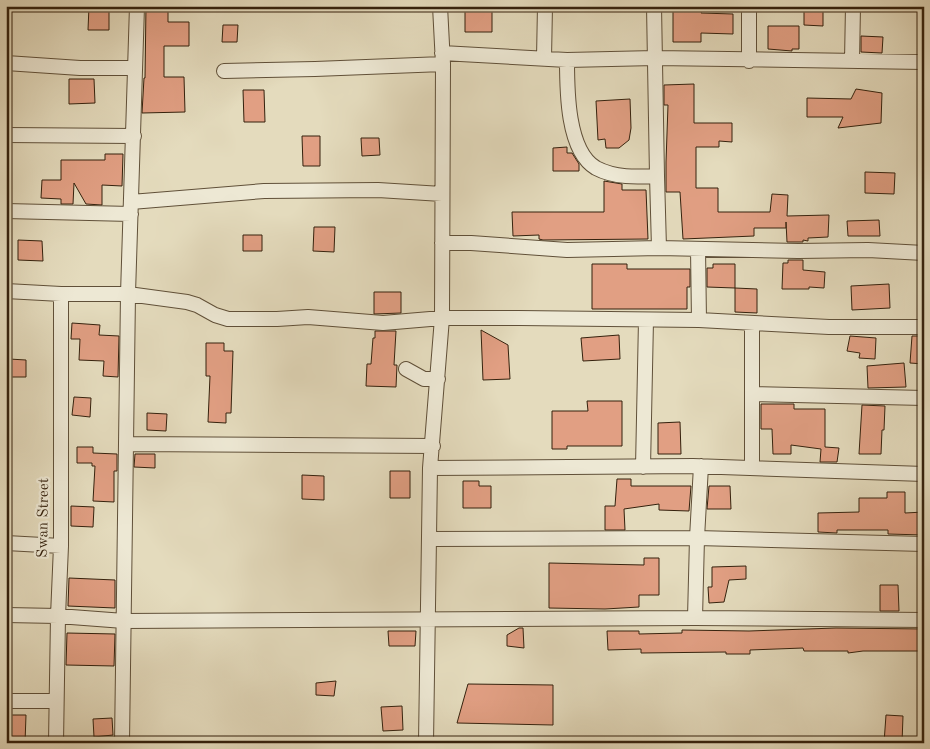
<svg xmlns="http://www.w3.org/2000/svg" width="930" height="749" font-family="'Old Standard TT',serif">
  <style>
    .building { fill: #e19f83; stroke: #34210d }
    .lines { fill: none; stroke-linecap: round; stroke-linejoin: round }
    .street-casing { stroke: #605039; stroke-width: 16 }
    .street { stroke: #ede8d4; stroke-width: 14 }
    .labels { text-anchor: middle; dominant-baseline: central; stroke-width: 4.5; stroke-linejoin: round; paint-order: stroke }
    .street-label { font-size: 15px; fill: #34210d; stroke: #ede8d4 }
  </style>
  <rect width="100%" height="100%" fill="#e4dbbd"/>
  <filter id="stains"><feTurbulence type="fractalNoise" baseFrequency=".004" numOctaves="4"/><feColorMatrix values="0 0 0 0 .2 0 0 0 0 .09 0 0 0 0 .02 0 0 0 .5 -.17"/></filter>
  <radialGradient id="worn" r=".72"><stop offset=".6" stop-color="#630" stop-opacity="0"/><stop offset="1" stop-color="#630" stop-opacity=".3"/></radialGradient>
  <!-- building -->
  <path class="building" d="M89 6H109V30H88Z
    M146 6H168V22H189V46H164V77H184L185 112 142 113 144 78H145Z
    M806 6H823V26L804 25V9H806Z
    M465 9 492 10V32H465Z
    M673 11H702L701 13 733 14V34L701 33V42H673Z
    M223 25H238L237 42H222Z
    M768 26H799V49H792V51L768 49Z
    M861 36 883 37 882 53 861 52Z
    M69 79H94L95 103 69 104Z
    M694 84V123H732V142L719 141V147H696V188H718V212H770L772 194 788 195 787 216 829 215 828 237 808 238V241L803 240V242H787L786 222V228H754V236L683 239 680 192H666V162L668 105H664V85Z
    M856 89 882 93 881 123 838 128 843 117H807V98L851 99Z
    M243 90H264L265 122H244Z
    M630 99 631 128 629 140 619 148H606L605 139 598 140 596 101Z
    M302 136H320V166H303Z
    M361 138H379L380 155 362 156Z
    M567 147V153H572L579 164V171H553V148Z
    M105 154H123L122 186 102 185V205L86 204 74 183 73 204H61V199L41 198 42 180H61V160H105Z
    M865 172 895 173 894 194 865 193Z
    M604 181 622 184V190H646L648 239 543 240 539 239V235L513 236 512 212H604Z
    M879 220 880 236H848L847 221Z
    M314 227H335L334 252 313 251Z
    M243 235H262V251H243Z
    M18 240 42 241 43 261 18 260Z
    M788 260H803V270L825 272 824 288 809 287V289H782L783 263H788Z
    M592 264H627V269H690V287H687V309H592Z
    M713 264H735V288L707 287V268H713Z
    M889 284 890 308 852 310 851 286Z
    M735 288 757 289V313L735 312Z
    M374 292H401V313L374 314Z
    M72 323 100 325 99 335 119 336 118 377 103 376 104 361 79 360 80 339H71Z
    M481 330 508 345 510 379 483 380Z
    M375 331H396L394 365H397L396 387 366 386 367 364H371L373 338H375Z
    M619 335 620 359 583 361 581 338Z
    M850 336 876 338 875 359 859 358 860 353 847 351Z
    M912 336H924V364L910 363Z
    M206 343H224V351H233L231 413H226V423L208 422 210 376H206Z
    M9 359 26 360V377H9Z
    M904 363 906 387 868 388 867 366Z
    M74 397 91 398 90 417 72 415Z
    M587 401H622V446H567V449H552V411H588Z
    M761 404H794V409H825V447L839 448 837 462H820L821 449 791 445V454H773L772 429H761Z
    M862 405 885 406 884 430H882L881 454H859Z
    M147 413 167 414 166 431 147 430Z
    M680 422 681 454H658V423Z
    M77 447H93V453L117 454V471H114V502L93 501 95 466H92V463H77Z
    M135 454H155V468L134 467Z
    M390 471H410V498H390Z
    M302 475 324 476V500L302 499Z
    M617 479H631V486H691L689 511 659 510V504L624 509 625 530H605V506H615Z
    M463 481H479V486H491V508H463Z
    M709 486H730L731 509H707Z
    M887 492H905V513L924 512V535L888 534V530H837V533L818 532V513L859 512V498H887Z
    M71 506 94 507 93 527 71 526Z
    M644 558H659V595H639V607L605 609 549 608V563L644 565Z
    M746 566V579L729 580 724 602 709 603 708 587H712V567Z
    M69 578 115 580V608L68 606Z
    M880 585H898L899 611H880Z
    M519 628H523L524 648 507 646V635Z
    M836 628 924 629V651H863L848 653V651H804L803 648 750 650V654H726V652L641 653V649L608 650 607 631H639V634L682 633V630L749 631Z
    M388 631H416L415 646H389Z
    M67 633 115 634 114 666 66 665Z
    M336 681 334 696 316 695V683Z
    M468 684 553 685V725L457 723Z
    M402 706 403 730 383 731 381 707Z
    M6 715H26L25 743H6Z
    M886 715 903 716 902 743H884Z
    M112 718 113 735 94 737 93 719Z"/>
  <g class="lines">
    <!-- street casing -->
    <g class="street-casing">
      <path id="street" d="M654 6 657 176 659 248
        M442 53 567 60 655 58 924 62
        M544 58 545 6
        M567 60C567 90 567 151 596 168 615 178 636 177 657 176
        M749 61V6
        M852 61 853 6
        M6 63 80 68H134
        M224 71 315 69 443 64
        M6 135 134 136
        M131 202 264 191 378 190 442 194
        M6 211 131 214
        M442 243H471L567 250 659 248 798 251 868 250 924 253
        M698 249 699 320
        M6 291 61 294H128L187 302 197 305 215 315 228 319H277L308 317 383 323 442 318H519L699 320 829 327H924
        M406 369 424 379H438
        M752 394 924 398
        M126 444 433 446
        M643 467 646 320
        M430 468 693 466 924 474
        M752 468V324
        M430 539 697 538 924 544
        M6 543 61 546
        M6 615 58 616 124 621 695 618 924 620
        M695 618 697 538 701 466
        M6 701H56
        M56 743 58 616 61 546V294
        M122 743 128 294 137 6
        M426 743 430 468 442 318 443 64 440 6"/>
    </g>
    <!-- street -->
    <use href="#street" class="street"/>
  </g>
  <g class="labels">
    <!-- street labels -->
    <g class="street-label">
      <text transform="translate(44 518) rotate(-89)">Swan Street</text>
    </g>
  </g>
  <!-- margin -->
  <rect width="930" height="749" fill="none" stroke="#e4dbbd" stroke-width="25"/>
  <rect x="8" y="8" width="915" height="734" fill="none" stroke="#34210d" stroke-width="2.5"/>
  <rect x="12" y="12" width="905" height="724" fill="none" stroke="#34210d"/>
  <rect width="100%" height="100%" filter="url(#stains)"/>
  <rect width="100%" height="100%" fill="url(#worn)"/>
</svg>
